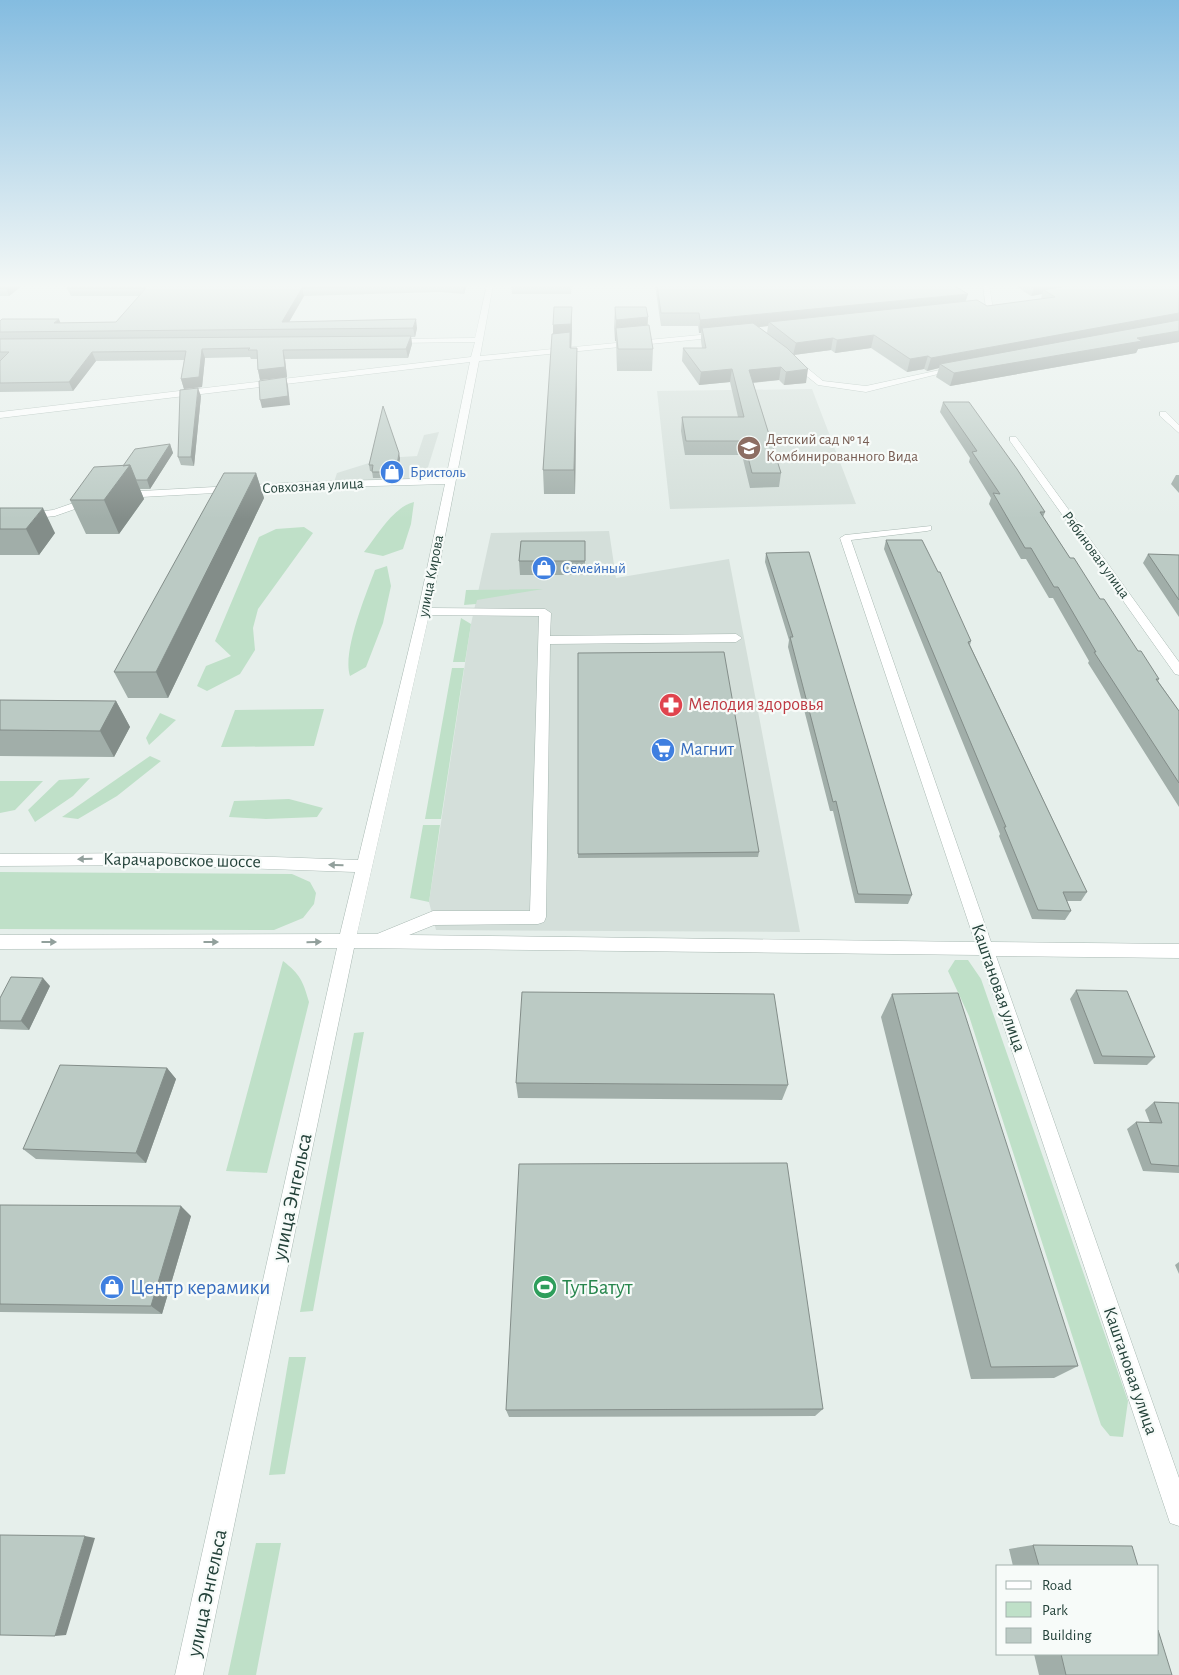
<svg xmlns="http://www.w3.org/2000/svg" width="1179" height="1675" font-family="'Alegreya Sans',sans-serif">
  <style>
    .built { fill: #d4dfda }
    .green { fill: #bfe0c8 }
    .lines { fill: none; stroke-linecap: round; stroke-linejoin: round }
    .minor-casing { stroke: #a8b8b2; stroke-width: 1 }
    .minor { fill: #fff; fill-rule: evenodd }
    .wall { fill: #a1aea9; fill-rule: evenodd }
    .shaded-wall { fill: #838d89 }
    .building { fill: #bbcac4; stroke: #838d89 }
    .oneway { fill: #92a09c }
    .labels { text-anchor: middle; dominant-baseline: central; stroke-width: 4.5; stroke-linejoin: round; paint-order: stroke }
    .far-education-label { font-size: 15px; fill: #785e54; stroke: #f7fbf9; text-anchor: start }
    .far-shop-label { font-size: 15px; fill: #366cbe; stroke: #f7fbf9; text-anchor: start }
    .far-street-label { font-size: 15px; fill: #24423a; stroke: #f7fbf9 }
    .health-label { font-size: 18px; fill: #be3a42; stroke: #f7fbf9; text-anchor: start }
    .shop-label { font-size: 18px; fill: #366cbe; stroke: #f7fbf9; text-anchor: start }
    .street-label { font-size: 18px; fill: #24423a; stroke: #f7fbf9 }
    .near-street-label { font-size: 21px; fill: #24423a; stroke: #f7fbf9 }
    .near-shop-label { font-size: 21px; fill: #366cbe; stroke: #f7fbf9; text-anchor: start }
    .near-leisure-label { font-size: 21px; fill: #27864d; stroke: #f7fbf9; text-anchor: start }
  </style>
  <rect width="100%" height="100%" fill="#e6efeb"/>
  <!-- built -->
  <path class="built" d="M812 389 856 504 670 509 657 391Z
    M439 432 424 480 334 482 337 473 385 458 417 456 424 435Z
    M609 531 616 578 729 559 800 932 436 930 429 902 471 624 491 533Z"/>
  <!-- green -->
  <path class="green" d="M414 502 411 524 403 549 383 556 364 552C377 536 393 507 414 502Z
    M304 527 313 533 258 609 253 628 255 650 240 674 207 691 197 686 206 666 231 656 215 641 259 537 276 529Z
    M387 566 391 586 383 623 366 667 350 676C342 652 366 594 375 570Z
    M543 589 477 600 476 604 464 605 466 590Z
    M461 618 471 624 465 662H453Z
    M452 668H464L441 819H425Z
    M324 709 314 746 221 747 235 710Z
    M160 713 176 720 149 745 146 738Z
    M150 756 161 761 117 796 78 819 62 817Z
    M90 778 73 796 35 822 28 810 59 780Z
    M0 781H43L15 810 0 813Z
    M289 799 323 808 317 817 266 819 229 817 234 801Z
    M423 825H440L429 902 410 898Z
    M0 872 292 874 310 882 316 893 314 904 303 918 274 930 0 929Z
    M955 960H968L981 979 1128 1401 1123 1437 1110 1436 1101 1425 969 1016 948 971Z
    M283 961C300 974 303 981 309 1002L267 1173 226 1171Z
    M364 1032 313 1311 300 1312 354 1033Z
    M289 1357H306L285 1474 269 1475Z
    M256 1543H281L256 1675H228Z"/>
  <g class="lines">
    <!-- minor casing -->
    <g class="minor-casing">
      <path id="minor" d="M487 285H493L480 356 721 333 725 335 721 337 479 361 431 608 545 609 551 613 550 636 736 634 742 638 736 642 550 644 546 917 544 922 538 924 434 925 409 935 975 942 840 538 845 535 931 526V530L927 531 851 540 991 942 1179 944V958L996 956 1179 1478V1526L1170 1523 1167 1514 980 955 354 948 203 1675H175L337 948 0 949V935L340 934 355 872 159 865 0 866V854L159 853 358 860 418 611 445 484 305 488 123 498 118 495 123 492 305 482 446 478 470 362 0 418V412L471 357 475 342 391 343 387 341 391 339 475 338ZM429 615 539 616 530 911H433L377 934H357Z
        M983 285H989L993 309 986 307Z
        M789 358H795L823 381 866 386 958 366 962 368 866 392 818 385 789 362Z
        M1160 412H1166L1179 425V433L1160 416Z
        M1010 437H1016L1179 662V675L1175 674 1010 441Z
        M91 497 95 498V502L55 516 0 522V516L53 510Z"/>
    </g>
    <!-- minor -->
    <use href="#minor" class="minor"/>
  </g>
  <!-- wall -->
  <path class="wall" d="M0 285H23L9 296H0Z
    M70 285H467L464 294 440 292 304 296 289 322 417 328 415 337H411L412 344 408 358 285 359 287 377 260 380 258 370 257 359H251L250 357 205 358 202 387 184 389 181 379 184 360 96 361 73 391 0 392V321L60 323 116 322 139 296H71L67 288Z
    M511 285H572L571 294H512Z
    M655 285H953L968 294 965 302 987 306 1041 299 1042 294 1031 296 1014 285H1179V342L1138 349 1136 353 950 386 936 377 939 368 927 371 924 369 907 372 871 348 835 353 831 350 794 355 806 383 784 385 779 380 753 383 781 473 779 487 750 488 742 455H685L681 431 682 417H738L730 382 699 385 682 361 683 348H702L701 341V333H699L698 326H661ZM768 326 767 333 758 327Z
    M615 307 648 317 647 325 653 349 652 371H617L616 341H615L614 328Z
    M553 325 572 329 571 348H577L575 494H544L543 470 553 334Z
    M201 396 194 466 181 465 178 457Z
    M943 402 1045 512 1043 517 1070 558 1138 651 1159 679 1158 681 1179 711V807L1088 663 1089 661 1053 598H1049L1026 559H1021L989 504 991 498 969 462 970 458 940 412Z
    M170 444 173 453 150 489H140L144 499 119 534H86L70 500 123 466Z
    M400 458 397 478H373L372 471H370L369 465Z
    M256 473 264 498 168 698H128L114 672Z
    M1176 475H1179V493L1171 484Z
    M0 508 55 533 39 555H0Z
    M886 540 971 641 970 645 1087 892 1081 901H1067L1071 911 1065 920 1032 919 999 836 1000 834 884 549Z
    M585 541V575H520L519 561Z
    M766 553 912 895 908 904 855 903 833 811H830L788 647 789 640 765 562Z
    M1148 554 1179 555V617L1143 563Z
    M578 653 759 852 758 857 578 858Z
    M0 700 116 701 130 727 114 757 0 756Z
    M50 986 29 1030 0 1029V998Z
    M1076 990 1155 1057 1147 1065 1094 1064 1070 999Z
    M892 994 1078 1366 1054 1378 971 1379 881 1017Z
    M167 1068 176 1079 146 1163 36 1159 23 1149Z
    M516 1083 788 1085 782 1100 518 1098Z
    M1154 1102 1179 1103V1173L1143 1171 1127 1129 1136 1122 1150 1123 1145 1110Z
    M0 1205 191 1216 162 1314 0 1312Z
    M1179 1262V1274L1175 1265Z
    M823 1409 815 1416 509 1417 506 1410Z
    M1033 1545 1138 1566H1013L1009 1549Z
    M1034 1654H1158L1172 1675H1039Z"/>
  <!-- shaded-wall -->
  <path class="shaded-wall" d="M10 285H23L9 296 6 288Z
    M464 285H467L464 294 463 286Z
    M1035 285H1104L1044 290 1042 294 1031 296Z
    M302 288 304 296 285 329 282 322Z
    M968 294 964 306 769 322 768 326 703 333 702 328 701 333H699L700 320Z
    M572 307V329L571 354 553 347V325Z
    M1179 313V323L940 364 939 368 927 371 931 358Z
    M648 317 647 338 616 328V341H615L616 320Z
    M59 319 62 327 54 323Z
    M416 319 417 328 415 337 413 328Z
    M1179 331V342L1138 349 1136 353 950 386 954 373 1137 338Z
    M874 335 871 348 835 353 837 340Z
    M411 336 412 344 408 358 406 349Z
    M833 338 831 350 793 355 796 343Z
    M577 348V370L575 494 574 470Z
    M202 349 205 358 202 387 184 389 181 379Z
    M283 350 285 359 287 377 260 380 258 370Z
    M92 352 96 361 73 391 69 382Z
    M928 356 924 369 907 372 910 359Z
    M781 367 779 380 747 383 749 370Z
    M732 369 730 382 699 385 701 372Z
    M808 369 806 383 784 385 786 372Z
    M286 377 288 386 290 405 262 408 260 400Z
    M198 388 201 396 194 466 191 457Z
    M170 444 173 453 150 489 147 480Z
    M399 453 400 458 397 478 396 472Z
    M130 465 144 499 119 534 104 500Z
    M256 473 264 498 168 698 156 672Z
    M43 508 55 533 39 555 26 529Z
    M116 701 130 727 114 757 100 731Z
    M43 978 50 986 29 1030 21 1021Z
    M167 1068 176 1079 146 1163 136 1153Z
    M181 1206 191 1216 162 1314 151 1306Z
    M85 1536 95 1538 66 1635 55 1636Z"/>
  <!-- building -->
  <path class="building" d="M0 285H10L6 288H0Z
    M70 285H403L302 288 282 322 416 319 413 328 0 332V321L2 319H59L54 323 116 322 146 288H67Z
    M657 285H953L968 294 700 320 699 313H661Z
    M1071 285H1179V313L931 358 928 356 910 359 874 335 837 340 833 338 796 343 769 322 977 300 987 306 1055 297 1044 290Z
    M554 307H572L571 324 553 325Z
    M615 307H646L648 317 616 320Z
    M1179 320V331L1137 338 1142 341 954 373 940 364Z
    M753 323 787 348 808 369 786 372 781 367 749 370 781 473H752L744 441H686L682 417H744L732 369 701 372 683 348H706L702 328Z
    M649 325 653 349H618L616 328Z
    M570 332V348H577L574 470H543L552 334Z
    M411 336 406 349 283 350 285 367 258 370 257 350H248L250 348 202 349 199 377 181 379 186 351 92 352 69 382 0 383V361L9 352H0V339Z
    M286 377 288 396 260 400 259 381Z
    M198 388 191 457H178L180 390Z
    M943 402H969L1017 469 1045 512H1040L1070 558H1074L1100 599H1104L1138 651H1141L1159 679H1156L1179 711V783L1094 652H1096L1058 587H1054L1031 548H1025L993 493 1000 494 972 452 977 451Z
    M383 406 399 453 396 472H372L373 465H369Z
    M170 444 147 480H136L130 465 123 466 135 449Z
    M130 465 104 500H70L94 467Z
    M224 473H256L156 672H114Z
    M0 508H43L26 529H0Z
    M886 540H922L938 572H940L971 641 968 642 1087 892H1063L1071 911 1038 910 1004 827H1006Z
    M521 541H585V561H519Z
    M809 552 912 895 858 894 836 801 833 802 790 637H793L766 553Z
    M1148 554 1179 555V600Z
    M724 652 759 852 578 854V653Z
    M0 700 116 701 100 731 0 730Z
    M11 977 43 978 21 1021H0V998Z
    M1076 990 1127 991 1155 1057 1102 1056Z
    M522 992 774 994 788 1085 516 1083Z
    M958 993 1078 1366 991 1367 892 994Z
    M60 1065 167 1068 136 1153 23 1149Z
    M1154 1102 1179 1103V1166L1151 1164 1136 1122 1162 1123Z
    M787 1163 823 1409 506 1410 519 1164Z
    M0 1205 181 1206 151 1306 0 1304Z
    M0 1535 85 1536 55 1636 0 1635Z
    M1033 1545 1132 1546 1138 1566H1039Z
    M1158 1630 1172 1675H1066L1061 1654H1158Z"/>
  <!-- one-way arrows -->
  <defs><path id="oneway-solid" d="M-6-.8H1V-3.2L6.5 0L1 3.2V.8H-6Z" transform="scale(1.25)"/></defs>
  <g class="oneway">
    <use href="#oneway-solid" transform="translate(85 859) rotate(179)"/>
    <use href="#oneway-solid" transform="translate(336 865) rotate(-179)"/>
    <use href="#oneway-solid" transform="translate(49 942)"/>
    <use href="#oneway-solid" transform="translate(211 942)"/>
    <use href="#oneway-solid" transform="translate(314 942) rotate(-1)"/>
  </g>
  <!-- sky -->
  <linearGradient id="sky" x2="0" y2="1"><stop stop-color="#84bce0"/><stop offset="0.55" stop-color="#f4f8f6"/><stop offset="1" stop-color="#f4f8f6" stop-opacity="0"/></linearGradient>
  <rect width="1179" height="519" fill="url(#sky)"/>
  <!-- icons -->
  <defs>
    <g id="school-disc" transform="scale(1.25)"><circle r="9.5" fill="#8d6e63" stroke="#f7fbf9"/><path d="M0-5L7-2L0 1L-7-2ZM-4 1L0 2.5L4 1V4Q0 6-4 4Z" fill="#fff"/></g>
    <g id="shop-disc" transform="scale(1.25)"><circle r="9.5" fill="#3f7fe0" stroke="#f7fbf9"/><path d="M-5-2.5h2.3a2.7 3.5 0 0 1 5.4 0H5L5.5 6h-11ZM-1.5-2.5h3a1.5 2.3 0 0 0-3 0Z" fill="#fff"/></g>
    <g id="pharmacy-disc" transform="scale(1.25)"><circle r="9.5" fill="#e0444e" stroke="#f7fbf9"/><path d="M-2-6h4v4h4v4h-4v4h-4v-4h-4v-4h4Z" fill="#fff"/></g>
    <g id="supermarket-disc" transform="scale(1.25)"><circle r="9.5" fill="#3f7fe0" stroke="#f7fbf9"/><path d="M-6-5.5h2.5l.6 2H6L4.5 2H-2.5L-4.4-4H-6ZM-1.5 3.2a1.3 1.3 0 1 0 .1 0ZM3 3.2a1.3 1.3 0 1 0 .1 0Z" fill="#fff"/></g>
    <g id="stadium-disc" transform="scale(1.25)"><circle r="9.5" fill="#2e9e5b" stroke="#f7fbf9"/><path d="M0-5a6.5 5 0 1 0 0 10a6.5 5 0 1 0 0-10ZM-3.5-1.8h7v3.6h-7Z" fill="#fff"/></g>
  </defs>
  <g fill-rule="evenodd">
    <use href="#school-disc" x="749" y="448"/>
    <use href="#shop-disc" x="392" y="472"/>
    <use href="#shop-disc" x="544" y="568"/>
    <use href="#pharmacy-disc" x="671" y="705"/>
    <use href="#supermarket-disc" x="663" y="750"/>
    <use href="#shop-disc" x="112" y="1287"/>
    <use href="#stadium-disc" x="545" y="1287"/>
  </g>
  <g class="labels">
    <!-- far-education labels -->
    <g class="far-education-label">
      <text x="766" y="439">Детский сад № 14<tspan x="766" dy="17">Комбинированного Вида</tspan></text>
    </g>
    <!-- far-shop labels -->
    <g class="far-shop-label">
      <text x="410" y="472">Бристоль</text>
      <text x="562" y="568">Семейный</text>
    </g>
    <!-- far-street labels -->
    <g class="far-street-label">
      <text transform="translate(313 486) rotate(-3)">Совхозная улица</text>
      <text transform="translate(1096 555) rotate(54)">Рябиновая улица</text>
      <text transform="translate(431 576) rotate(-79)">улица Кирова</text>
    </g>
    <!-- health labels -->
    <g class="health-label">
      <text x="688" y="705">Мелодия здоровья</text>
    </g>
    <!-- shop labels -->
    <g class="shop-label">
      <text x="680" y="750">Магнит</text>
    </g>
    <!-- street labels -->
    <g class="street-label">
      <text transform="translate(182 861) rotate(1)">Карачаровское шоссе</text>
      <text transform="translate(998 988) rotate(71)">Каштановая улица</text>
      <text transform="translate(1130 1371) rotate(71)">Каштановая улица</text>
    </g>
    <!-- near-street labels -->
    <g class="near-street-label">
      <text transform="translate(292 1197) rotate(-78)">улица Энгельса</text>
      <text transform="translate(207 1593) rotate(-78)">улица Энгельса</text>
    </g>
    <!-- near-shop labels -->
    <g class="near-shop-label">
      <text x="130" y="1287">Центр керамики</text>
    </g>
    <!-- near-leisure labels -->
    <g class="near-leisure-label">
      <text x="562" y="1287">ТутБатут</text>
    </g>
  </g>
  <!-- legend -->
  <rect x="996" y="1565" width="162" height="90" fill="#f7fbf9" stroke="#a3b1ad"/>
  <rect x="1006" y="1581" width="25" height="8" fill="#ffffff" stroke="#a3b1ad"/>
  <text x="1042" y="1590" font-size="15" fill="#24423a">Road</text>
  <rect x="1006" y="1602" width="25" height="15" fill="#bfe0c8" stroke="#a3b1ad"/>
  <text x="1042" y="1615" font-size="15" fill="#24423a">Park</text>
  <rect x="1006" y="1628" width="25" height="15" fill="#bbcac4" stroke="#a3b1ad"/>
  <text x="1042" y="1640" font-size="15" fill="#24423a">Building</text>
</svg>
